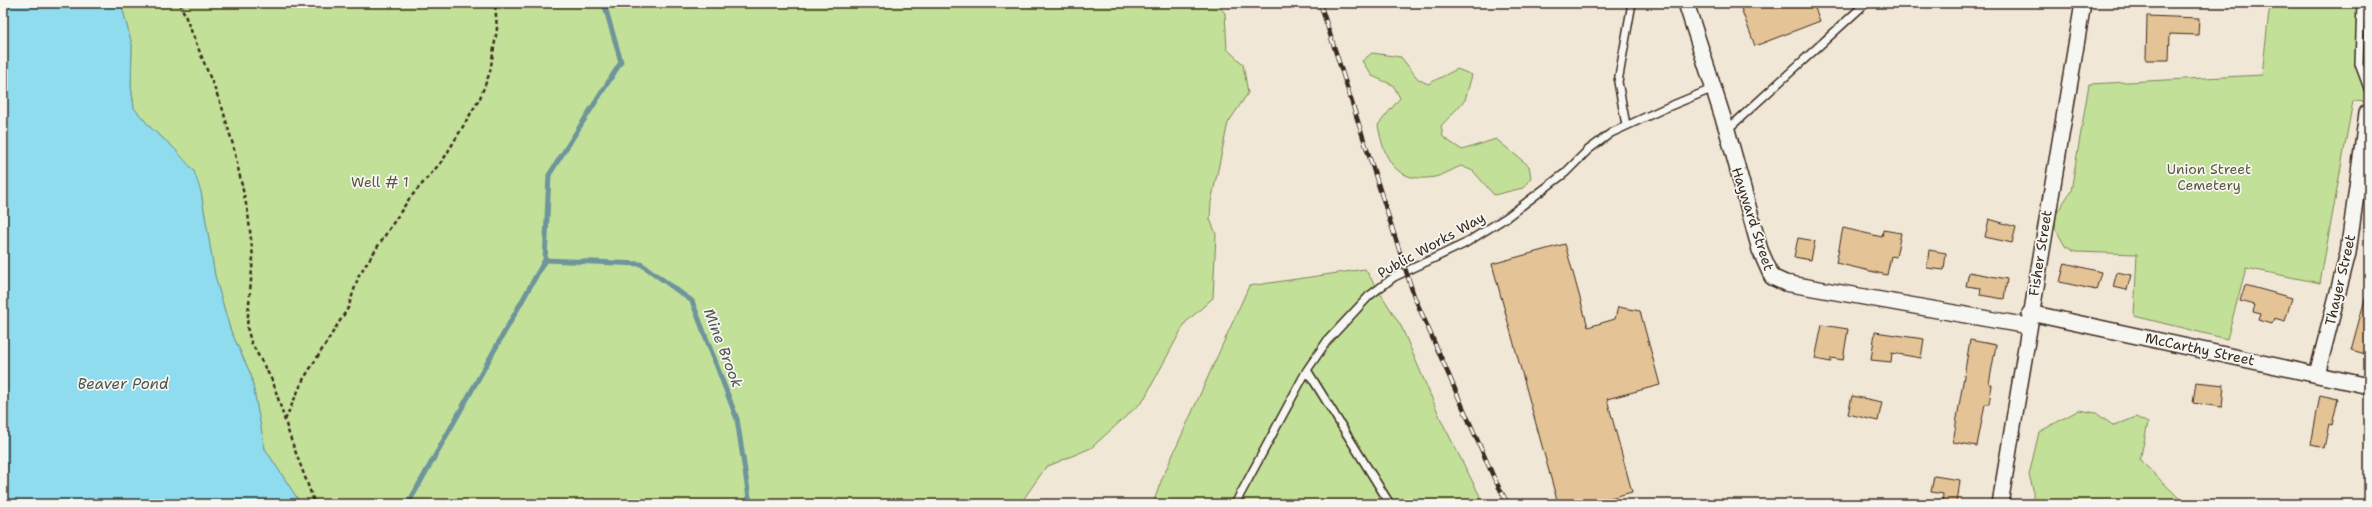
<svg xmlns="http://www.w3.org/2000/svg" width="2372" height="507" font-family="'Shantell Sans',sans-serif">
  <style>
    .green { fill: #c2e098; stroke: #7e855b }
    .water { fill: #8fdcee; stroke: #6d959b }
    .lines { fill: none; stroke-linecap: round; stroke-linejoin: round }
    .stream { stroke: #6d959b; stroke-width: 5 }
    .building { fill: #e4c496; stroke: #3b2a1e }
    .service-casing { stroke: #3b2a1e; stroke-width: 10 }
    .minor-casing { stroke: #3b2a1e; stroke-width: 18 }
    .path { stroke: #3b2a1e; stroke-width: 2.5; stroke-dasharray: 4 3; stroke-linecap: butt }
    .service { stroke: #f6f6f2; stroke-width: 7 }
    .minor { stroke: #f6f6f2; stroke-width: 15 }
    .rail-casing { stroke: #3b2a1e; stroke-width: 4.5 }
    .rail { stroke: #f6f6f2; stroke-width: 3; stroke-dasharray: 9; stroke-linecap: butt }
    .labels { text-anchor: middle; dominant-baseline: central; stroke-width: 3.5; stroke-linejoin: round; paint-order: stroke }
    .park-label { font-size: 14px; fill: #5d583c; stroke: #f6f6f2 }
    .street-label { font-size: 14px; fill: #3b2a1e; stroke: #f6f6f2 }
    .water-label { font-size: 15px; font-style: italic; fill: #505652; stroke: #f6f6f2 }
  </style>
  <rect width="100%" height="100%" fill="#f1e7d6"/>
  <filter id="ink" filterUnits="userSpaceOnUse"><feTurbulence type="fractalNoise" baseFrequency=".025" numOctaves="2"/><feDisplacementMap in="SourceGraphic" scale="8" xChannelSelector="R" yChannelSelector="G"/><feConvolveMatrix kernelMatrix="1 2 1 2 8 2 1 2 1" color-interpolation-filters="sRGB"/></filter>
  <g filter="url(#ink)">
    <!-- green -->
    <path class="green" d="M121 3H959L967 5 984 3H1216L1225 13 1227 49 1243 64 1248 93 1228 123 1211 202 1210 219 1216 234 1213 298 1185 323 1143 401 1091 448 1046 467 1020 504H301L265 449 251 375 230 329 215 276 201 192 174 148 151 128 134 108 131 86 132 45Z
      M2270 3H2369V102L2353 101 2320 283 2246 268 2227 339 2134 316 2137 254 2075 252 2065 246 2055 228 2056 214 2071 191 2089 84 2262 75Z
      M1372 53 1401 57 1418 79 1428 84 1457 69 1472 75 1465 100 1441 126 1443 137 1462 150 1496 139 1529 166 1531 178 1523 188 1494 195 1473 171 1461 166C1453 169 1444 175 1435 177 1395 184 1384 159 1378 125L1400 98 1393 85 1372 76 1362 61Z
      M1365 269 1401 326 1442 422 1484 504H1153L1161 481 1249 286Z
      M2079 410 2096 413 2114 426 2136 417 2148 423 2140 460 2185 504H2033V489L2029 475 2039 432Z"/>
    <!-- water -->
    <path class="water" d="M3 3H121L132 45 131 86 134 108 151 128 174 148 194 171 201 192 215 276 230 329 251 375 265 449 301 504H3Z"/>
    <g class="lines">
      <!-- stream -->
      <path class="stream" d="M604 3 621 62 549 175 545 260 641 264 692 301 737 419 750 504
        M408 504 545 260"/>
    </g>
    <!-- building -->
    <path class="building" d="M1739 3H1813L1820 21 1755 46Z
      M2147 16 2199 18 2198 35 2170 34 2169 60H2146Z
      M1989 219 2016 227 2012 243 1985 237Z
      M1843 228 1882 237 1883 230 1901 233 1896 257 1891 256 1887 275 1836 263Z
      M1798 238 1815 241 1811 260 1794 257Z
      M1565 244 1588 327 1615 319 1618 307 1640 311 1660 385 1607 399 1632 492 1588 504H1558L1492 264Z
      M1929 250 1946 253 1944 270 1927 268Z
      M2065 263 2101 272 2096 290 2060 282Z
      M1969 272 2007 279 2004 299 1980 295 1981 288 1966 286Z
      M2117 272 2131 275 2127 290 2113 287Z
      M2245 285 2292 298 2285 321 2274 318 2272 324 2259 320 2261 314 2253 312 2255 305 2240 301Z
      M2365 299 2369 300V355L2351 350Z
      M1822 325 1848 329 1843 360 1831 358V362L1815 359Z
      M1875 332 1924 339 1921 358 1892 353 1891 362 1871 360Z
      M1970 340 1996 345 1989 384 1992 385 1989 404H1985L1977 446 1953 442Z
      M2196 382 2224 385 2222 407 2193 403Z
      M2320 395 2338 399 2332 425 2329 424 2324 448 2311 445Z
      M1852 396 1882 402 1878 421 1848 414Z
      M1934 476 1960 480 1957 504H1942L1943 494 1931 492Z"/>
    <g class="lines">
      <!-- service casing -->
      <g class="service-casing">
        <path id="service" d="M2361 3 2359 64 2369 91
          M1626 125 1618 82 1632 3
          M1727 130 1866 3
          M1307 370 1390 504
          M1235 504 1307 370 1327 341 1369 296 1394 277 1464 244 1507 217 1565 173 1588 150 1611 133 1663 109 1714 88"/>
      </g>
      <!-- minor casing -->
      <g class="minor-casing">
        <path id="minor" d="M1686 3 1727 130 1760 250 1772 277 1785 283 2028 326
          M2030 313 2369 386
          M2317 374 2348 253 2367 113
          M2000 504 2083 3"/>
      </g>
      <!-- path -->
      <path class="path" d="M180 3 222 107 233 145 248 213 253 257 247 327 251 342 273 382 290 437 315 504
        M285 420 303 380 348 308 359 275 409 199 443 160 480 98 490 72 497 29 495 3"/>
      <!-- service -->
      <use href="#service" class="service"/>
      <!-- minor -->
      <use href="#minor" class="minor"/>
      <!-- rail casing -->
      <g class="rail-casing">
        <path id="rail" d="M1320 3 1414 296 1494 478 1508 504"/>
      </g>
      <!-- rail -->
      <use href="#rail" class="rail"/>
    </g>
  </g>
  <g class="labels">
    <!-- park labels -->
    <g class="park-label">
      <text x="2209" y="169">Union Street<tspan x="2209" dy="16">Cemetery</tspan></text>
      <text x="380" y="182">Well # 1</text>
    </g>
    <!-- street labels -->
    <g class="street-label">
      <text transform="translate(1753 219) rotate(72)">Hayward Street</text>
      <text transform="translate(1431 245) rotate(-29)">Public Works Way</text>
      <text transform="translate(2040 253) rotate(-81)">Fisher Street</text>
      <text transform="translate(2340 280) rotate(-77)">Thayer Street</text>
      <text transform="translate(2200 349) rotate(12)">McCarthy Street</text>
    </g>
    <!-- water labels -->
    <g class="water-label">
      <text transform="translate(723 348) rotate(69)">Mine Brook</text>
      <text x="123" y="384">Beaver Pond</text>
    </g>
  </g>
  <!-- margin -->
  <rect width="2372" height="507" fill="none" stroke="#f6f6f2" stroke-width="16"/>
  <rect x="8" y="8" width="2356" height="491" fill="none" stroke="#3b2a1e" stroke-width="1.5" filter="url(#ink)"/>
</svg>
